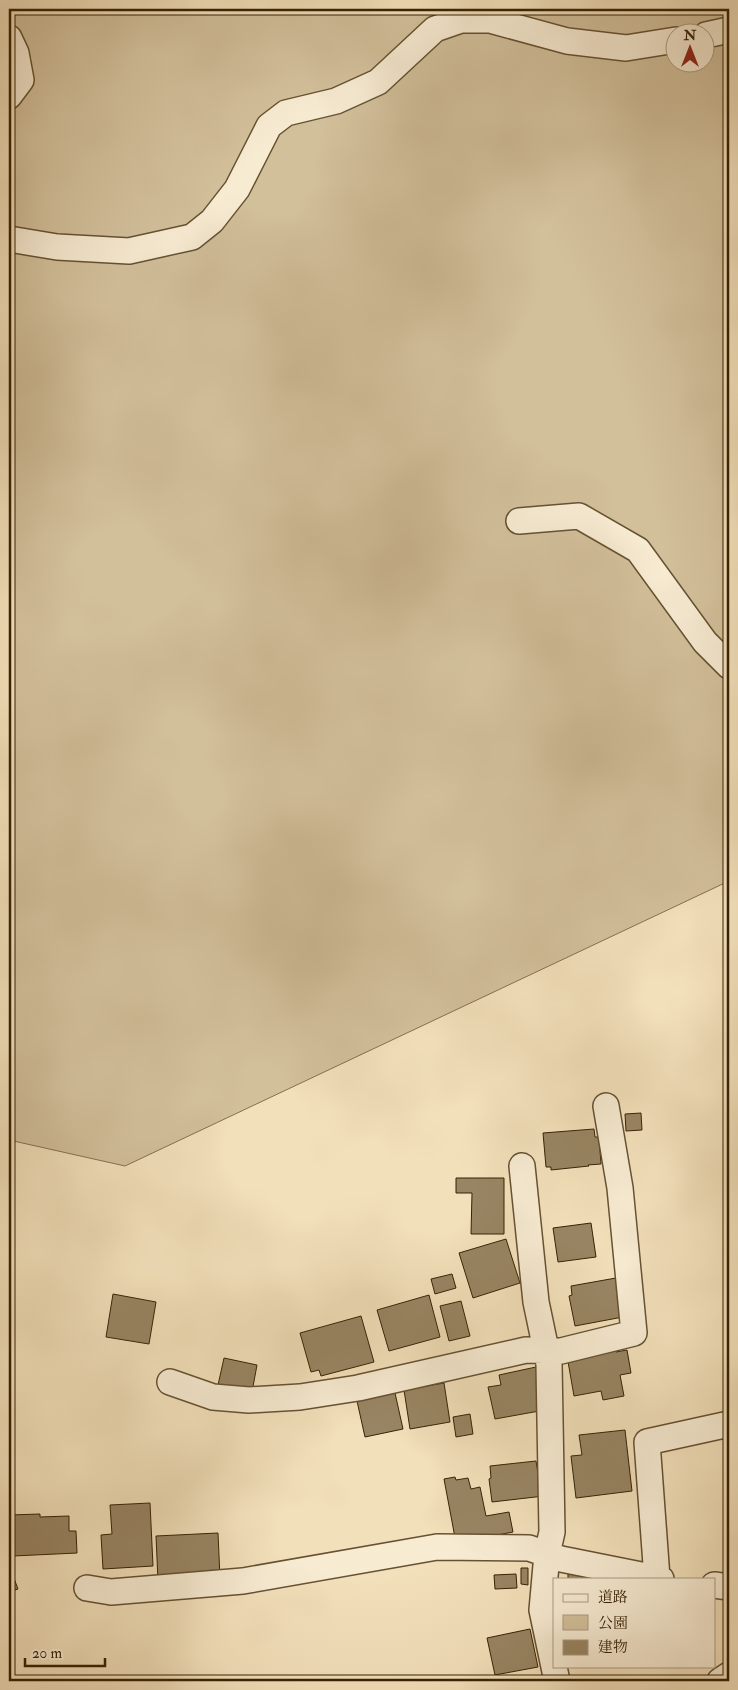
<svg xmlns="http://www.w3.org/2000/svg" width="738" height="1690" font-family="'IM FELL Double Pica','Noto Serif JP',serif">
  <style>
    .green { fill: #d2c09b; stroke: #847150; fill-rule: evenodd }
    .building { fill: #988563; stroke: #372205 }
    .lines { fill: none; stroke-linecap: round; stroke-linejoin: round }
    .minor-casing { stroke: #665232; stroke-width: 28 }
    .minor { stroke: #f7ebd2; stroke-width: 25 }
  </style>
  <rect width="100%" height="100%" fill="#f2e0ba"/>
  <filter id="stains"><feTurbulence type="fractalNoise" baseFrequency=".004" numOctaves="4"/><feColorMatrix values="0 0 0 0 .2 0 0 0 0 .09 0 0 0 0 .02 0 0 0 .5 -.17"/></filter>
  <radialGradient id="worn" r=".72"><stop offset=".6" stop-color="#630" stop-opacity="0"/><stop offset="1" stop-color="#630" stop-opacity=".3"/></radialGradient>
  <!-- green -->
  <path class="green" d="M9 9H729V881L125 1166 9 1140ZM676 32H706V62H676Z"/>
  <!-- building -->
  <path class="building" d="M641 1113 642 1130 626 1131 625 1114Z
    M594 1129 595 1137H599L601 1164 588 1165 589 1166 551 1170V1167H546L543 1133Z
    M456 1178H504V1234H471L472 1193H456Z
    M591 1223 596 1257 558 1262 553 1228Z
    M506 1239 520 1283 473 1298 459 1253Z
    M452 1274 456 1288 435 1294 431 1279Z
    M616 1278 623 1317 575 1326 569 1296 572 1295 571 1286Z
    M113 1294 156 1302 149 1344 106 1337Z
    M429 1295 440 1337 389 1351 377 1310Z
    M461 1301 470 1336 449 1341 440 1306Z
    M361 1316 374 1362 321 1376 319 1370 311 1372 300 1333Z
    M615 1347 616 1352 627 1350 631 1373 620 1375 624 1396 603 1400 601 1391 574 1396 567 1356Z
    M224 1358 257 1365 252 1392 218 1385Z
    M536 1367 545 1410 495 1419 488 1387 501 1385 499 1375Z
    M444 1383 450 1422 410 1429 404 1390Z
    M395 1393 403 1429 365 1437 357 1401Z
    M470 1414 473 1434 456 1437 453 1417Z
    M625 1430 632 1491 576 1498 571 1456 582 1455 579 1435Z
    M536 1461 538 1473 541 1472 544 1496 492 1502 489 1479 491 1478 490 1466Z
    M455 1477 456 1480 468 1478 471 1489 480 1487 486 1516 509 1512 513 1532 456 1543 444 1479Z
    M150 1503 153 1566 103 1569 101 1535 112 1534 110 1505Z
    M40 1514V1517L69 1516V1531H76L77 1553 13 1556V1550H11L9 1515Z
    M218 1533 220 1578 158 1581 156 1536Z
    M9 1565 18 1589 9 1592Z
    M521 1568H528V1585L521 1584Z
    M568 1573 594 1574V1579H568Z
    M516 1574 517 1588 495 1589 494 1575Z
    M530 1629 538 1667 495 1675 487 1638Z"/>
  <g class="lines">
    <!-- minor casing -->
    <g class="minor-casing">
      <path id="minor" d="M706 35 729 30
        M9 38 16 53 21 80 9 96
        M9 239 57 247 129 251 192 237 212 221 237 189 269 126 286 113 336 101 378 82 435 29 461 20H490L567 41 626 48 676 40
        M519 521 579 516 638 550 705 642 729 666
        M522 1166 536 1302 549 1364 552 1532 547 1554 542 1610 557 1681
        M170 1382 213 1397 249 1400 300 1397 358 1388 526 1350 561 1351 634 1333 620 1188 606 1106
        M657 1578 647 1442 729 1424
        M714 1585 729 1587
        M87 1588 111 1592 243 1581 437 1547 529 1548 561 1559 661 1579
        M720 1681 729 1675"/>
    </g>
    <!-- minor -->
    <use href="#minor" class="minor"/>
  </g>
  <!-- margin -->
  <rect width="738" height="1690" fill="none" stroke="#f2e0ba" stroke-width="30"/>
  <rect x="10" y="10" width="718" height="1670" fill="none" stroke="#372205" stroke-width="2.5"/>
  <rect x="15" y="15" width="708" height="1660" fill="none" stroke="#372205"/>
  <!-- legend -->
  <rect x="553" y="1578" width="162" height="90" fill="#f7ebd2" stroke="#aa9b80"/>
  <rect x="563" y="1594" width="25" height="8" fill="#f7ebd2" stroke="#aa9b80"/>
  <text x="598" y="1602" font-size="15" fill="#372205">道路</text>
  <rect x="563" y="1615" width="25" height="15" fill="#d2c09b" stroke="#aa9b80"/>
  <text x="598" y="1628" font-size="15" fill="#372205">公園</text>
  <rect x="563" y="1640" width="25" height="15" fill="#988563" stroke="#aa9b80"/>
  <text x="598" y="1652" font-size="15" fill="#372205">建物</text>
  <!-- north arrow -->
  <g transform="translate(690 48)"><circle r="24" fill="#f7ebd2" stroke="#aa9b80"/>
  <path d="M0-4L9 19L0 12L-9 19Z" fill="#8f2418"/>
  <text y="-8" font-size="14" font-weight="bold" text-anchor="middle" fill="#372205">N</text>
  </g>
  <!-- scale -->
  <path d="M25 1658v8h80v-8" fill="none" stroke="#372205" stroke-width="2.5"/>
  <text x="32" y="1658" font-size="15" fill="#372205" stroke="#f7ebd2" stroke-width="4" paint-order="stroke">20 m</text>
  <rect width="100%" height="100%" filter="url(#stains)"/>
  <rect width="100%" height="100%" fill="url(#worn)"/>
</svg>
